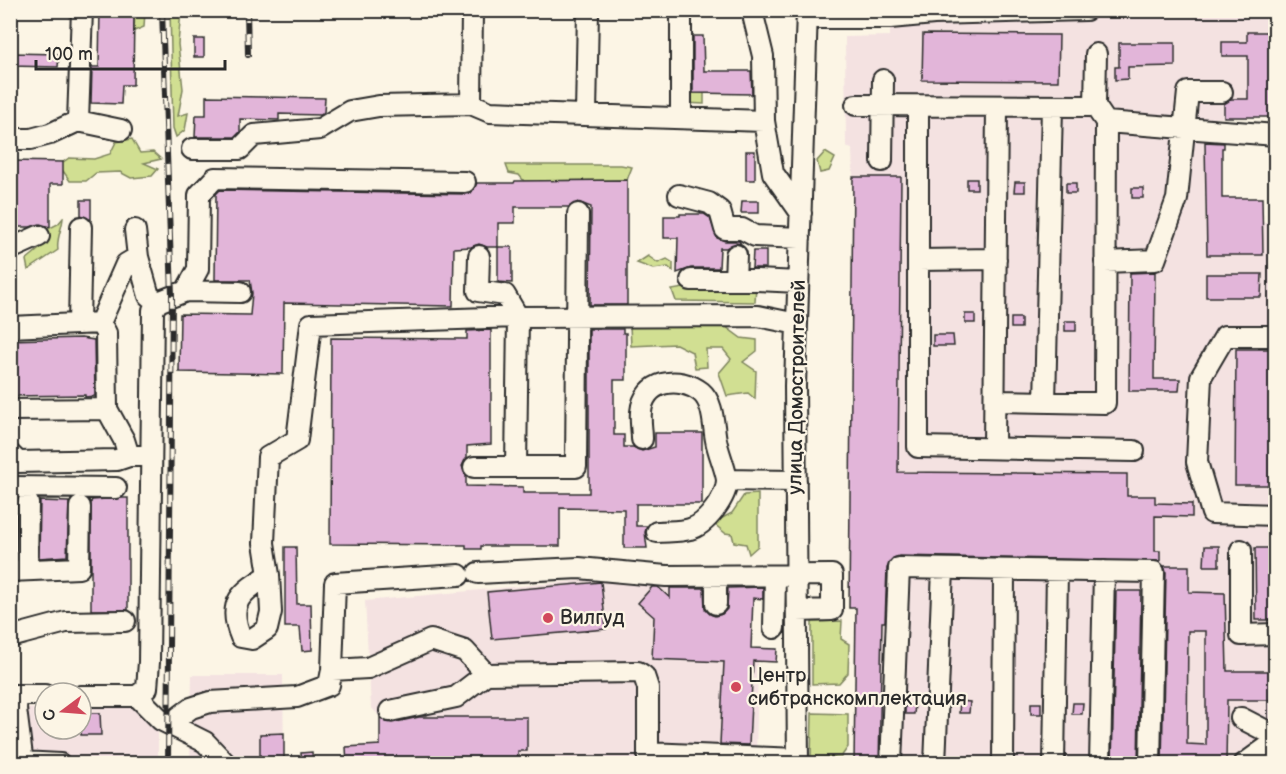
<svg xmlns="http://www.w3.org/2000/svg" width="1286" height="774" font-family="'Balsamiq Sans',sans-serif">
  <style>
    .built { fill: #f4e2e1 }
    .green { fill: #d1df92; stroke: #7e855e; stroke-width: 1.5 }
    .building { fill: #e2b5d9; stroke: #2b2b2b; stroke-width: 1.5; fill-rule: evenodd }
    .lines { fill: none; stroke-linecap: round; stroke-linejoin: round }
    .minor-casing { stroke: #2b2b2b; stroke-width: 24 }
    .minor { stroke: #fcf5e5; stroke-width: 20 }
    .rail-casing { stroke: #2b2b2b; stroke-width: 6 }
    .rail { stroke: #fcf5e5; stroke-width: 4; stroke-dasharray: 11; stroke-linecap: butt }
    .poi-dot { fill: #d1495b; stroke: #fcf5e5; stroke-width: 2 }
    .labels { text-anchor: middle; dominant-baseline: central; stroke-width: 4.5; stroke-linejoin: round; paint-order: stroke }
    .street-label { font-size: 20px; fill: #2b2b2b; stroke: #fcf5e5 }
    .poi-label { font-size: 20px; fill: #2b2b2b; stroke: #fcf5e5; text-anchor: start }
  </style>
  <rect width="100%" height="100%" fill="#fcf5e5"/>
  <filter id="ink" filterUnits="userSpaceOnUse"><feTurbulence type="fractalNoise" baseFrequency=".0167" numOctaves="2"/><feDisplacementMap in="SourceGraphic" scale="12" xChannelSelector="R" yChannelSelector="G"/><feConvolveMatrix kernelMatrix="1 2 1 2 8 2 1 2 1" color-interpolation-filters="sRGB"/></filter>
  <g filter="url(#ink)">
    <!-- built -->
    <path class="built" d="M890 11H1275V121L1272 120V117L1205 118V222H1275V201V763H852H854L856 608H849L853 177 852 149 846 147 845 37 890 36Z
      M584 580 712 582 709 659 758 662 756 763H380V717L371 707 365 601Z
      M192 675H283L284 763 190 764Z
      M45 708V729H81V708H142L158 728V763H11L10 709Z"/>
    <!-- green -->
    <path class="green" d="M135 11H145L144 27 134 31Z
      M170 11H181L178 44 183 89 178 116 188 113 185 130 176 137 173 128Z
      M692 93H704V104L685 103 687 96Z
      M132 139 140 153 153 152 161 159 144 163 158 169 152 176 131 178 120 172 96 173 86 181H70L59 165 69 158 94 159 110 154 116 142Z
      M825 152 835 158 829 171 820 173 817 161Z
      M506 165H621L632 167 627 180 524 181 519 175 509 173Z
      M63 218C62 230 56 238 58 250L28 270 26 260 43 246 44 231 58 224Z
      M648 256 658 263 667 259 673 263V271L668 267 653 269 637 263Z
      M756 285 755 302 676 301 672 290 695 286Z
      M630 325 726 327 741 338 757 340V351L743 362 756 371 755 399 748 393 727 396 719 373 731 359 723 349H706L707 367 695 368 692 352 676 344 631 346Z
      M758 494V546L749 554 746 544 734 542 732 534 725 533 713 523 732 513 744 495Z
      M842 621 841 639 849 644 848 673 839 683 812 684V622Z
      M812 713 848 714V747L841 757 811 758Z"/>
    <!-- building -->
    <path class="building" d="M100 10H122V13H134L133 85H122L121 104 91 103 92 67H99Z
      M1247 32H1272V117H1224V104L1231 99H1248V56H1222V42H1247Z
      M923 34 1059 35 1058 81 922 80Z
      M693 36H703L704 71H751L752 94 693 93Z
      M194 39H204V57H194Z
      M1119 43H1175V66L1128 67V79L1115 80V67H1119Z
      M10 53 59 54 58 67 10 66Z
      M206 96 325 98 324 112 321 115 279 114V120L240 119V132L235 137H195L196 115H206Z
      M1205 142 1224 143V148H1222V198H1262L1263 255H1207Z
      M746 151H755V180H746Z
      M10 161 63 162V184H50V227L40 224 30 227H10Z
      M853 177H901L898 472 1127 474V496H1155V503L1192 504V517L1155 516V551H1160V561L899 556 893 558 887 568 885 622H882L879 764H854L856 608H849Z
      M967 179H977V189H967Z
      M627 180V305H590L591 207 578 202 569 207H515V223H498V247H487L479 244 471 247 454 248 453 306 284 303 283 374 179 372 180 314 250 315 252 293 250 280H215L216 194 220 190 465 194 471 193 477 183H514L515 181Z
      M1015 182H1025V192H1014Z
      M1066 183H1076V193H1066Z
      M1132 188H1143V198H1132Z
      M81 200H91V220L81 215Z
      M742 201H759V213H741Z
      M680 214H704L710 218 717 238 725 241H739L741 244 736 243 726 248H720L719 268H691L677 273 678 238H664V216H680Z
      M498 247H512V283L498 282Z
      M753 251H766V268H752Z
      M1155 272 1154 379H1180L1179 391H1129L1130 273Z
      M1206 274H1262L1261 297H1206Z
      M965 314H975V323H965Z
      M1011 318H1021V328H1011Z
      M1065 321H1076V331H1065Z
      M589 329H623V333H626V380H614V435H624V447H633L642 451 655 447V433H702V504H636V526H647L645 532 647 548H624V509L560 508V546H481V549H466V545L330 544 331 338 467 339V331L491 330V444L467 446V458L462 466 466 476V486L523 487V493H589Z
      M933 335H953L954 346H933Z
      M81 338 94 340 95 396 85 397V395L10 396V340Z
      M1236 349H1275V485H1235Z
      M122 498H128V610H91V502L92 500Z
      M40 501 69 502 67 556 39 558Z
      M10 502H16L15 559H10Z
      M1205 546H1219V566H1204Z
      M285 547H296L297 604H311L312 650 302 651 300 627H285Z
      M1255 548H1275V620H1256Z
      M1164 566H1189V592L1225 593 1227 671H1275V700H1227L1226 764H1162L1166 572ZM1188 631H1206V745L1187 744Z
      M601 582 606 629 492 639 487 592Z
      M652 587H658L670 598V588H704L705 609 710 614 715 616 722 614 727 609 728 588 763 587V599L753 598 751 648 777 649 776 662 753 661 749 745 720 744 724 662 652 659 654 617 638 603Z
      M1116 591H1141L1138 764H1112Z
      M960 701 970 702 969 713H959Z
      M1031 703H1041V714H1031Z
      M1073 703H1083L1082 714H1072Z
      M905 704H915L914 714H905Z
      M81 713H100L101 735H81Z
      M380 717 386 722 392 723 419 717H527V751H518V764H347L346 747 380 745Z
      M284 733V764H260V734Z
      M312 752 313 764H302L301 753Z"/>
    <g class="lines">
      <!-- minor casing -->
      <g class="minor-casing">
        <path id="minor" d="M681 10V118
          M754 10V19L763 56 764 121 773 173 801 213
          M807 18H890L934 14 1086 10
          M471 104 472 10
          M856 105 1095 106 1106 122 1105 403 995 401
          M918 106V447L1134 451
          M1095 106 1096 54
          M586 114 588 10
          M78 121 82 10
          M1106 122 1276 135
          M10 139H31L50 134 78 121 121 130
          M192 149H240L254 135 320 129 350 111 379 106 471 104 490 112 764 121
          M882 161 883 80
          M679 195 709 203 720 211 725 229H742L755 236 800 238
          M135 230 138 257 149 296 158 302
          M10 249 39 236
          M479 256 478 291 505 295 518 317 516 467
          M918 260 996 259
          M1105 262 1155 260 1177 199 1188 92H1222
          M691 280H757L798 282
          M735 280 736 255
          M186 291 240 292
          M100 323 126 264 138 257
          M79 324 81 227
          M10 327 100 323 106 333 107 409 10 410
          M1276 336H1225L1201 377 1197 462 1212 513 1276 515
          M1045 402 1052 107
          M107 409 124 440 129 456
          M642 439C642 430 640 421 641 412 644 380 679 375 701 392 714 403 713 425 716 440 718 452 726 470 727 480 727 497 706 525 690 529 680 532 668 531 657 532
          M994 448 997 106
          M10 454 18 462 117 460 129 456H150
          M474 467H576L578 214
          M727 480 796 481
          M10 487 116 488
          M1241 550V635L1276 634
          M27 570 28 503
          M10 571 79 568 80 507
          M478 573 579 568 666 576 832 575V610L797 611
          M269 575C242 592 226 602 241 637L252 639 267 629 271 612 269 575 264 543 268 457 297 440 311 324 518 317 758 316 797 324
          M716 604V576
          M774 628 775 576
          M10 637 66 622 125 621
          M332 670 368 668 431 640 465 651 486 674
          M10 695H45
          M17 695 16 709 23 764
          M81 696H137L161 720 205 742 226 764
          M137 696 147 688 149 662 153 310 158 302 186 291 198 269 199 195 215 178 465 182
          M390 711 456 697 486 674 638 672 644 676 648 688V764
          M1241 718 1276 736
          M174 726 179 717 191 708 210 702 297 697 329 685 332 670 335 583 459 575
          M648 753 798 759
          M22 762 60 764
          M798 764 795 386 807 10
          M891 764 899 568 1154 572 1150 764
          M935 764 943 569
          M1003 764 1004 570
          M1054 764 1057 571
          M1100 764 1104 571
          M1244 764 1276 741"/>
      </g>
      <!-- minor -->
      <use href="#minor" class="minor"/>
      <!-- rail casing -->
      <g class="rail-casing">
        <path id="rail" d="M162 10 172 295 168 764
          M247 10 248 55"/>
      </g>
      <!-- rail -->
      <use href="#rail" class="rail"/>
    </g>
  </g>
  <!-- markers -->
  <g class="poi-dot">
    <circle cx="548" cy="618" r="6"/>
    <circle cx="736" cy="687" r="6"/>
  </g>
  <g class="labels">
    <!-- street labels -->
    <g class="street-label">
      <text transform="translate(797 387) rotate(-89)">улица Домостроителей</text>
    </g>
    <!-- poi labels -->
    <g class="poi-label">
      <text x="560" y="618">Вилгуд</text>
      <text x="748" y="676">Центр<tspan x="748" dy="23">сибтранскомплектация</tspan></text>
    </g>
  </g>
  <!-- margin -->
  <rect width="1286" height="774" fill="none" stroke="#fcf5e5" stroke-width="36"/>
  <rect x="18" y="18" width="1250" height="738" fill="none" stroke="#2b2b2b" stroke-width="2" filter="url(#ink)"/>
  <!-- north arrow -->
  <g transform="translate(63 711) rotate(254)"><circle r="28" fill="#fcf5e5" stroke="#a8a49b" stroke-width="1.5"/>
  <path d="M0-4.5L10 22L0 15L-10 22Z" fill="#d1495b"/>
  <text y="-9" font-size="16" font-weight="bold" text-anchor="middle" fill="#2b2b2b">С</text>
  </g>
  <!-- scale -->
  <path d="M36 60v9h189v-9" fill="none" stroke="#2b2b2b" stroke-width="3"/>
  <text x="45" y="60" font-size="18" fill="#2b2b2b" stroke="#fcf5e5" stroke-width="4.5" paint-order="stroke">100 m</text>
</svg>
